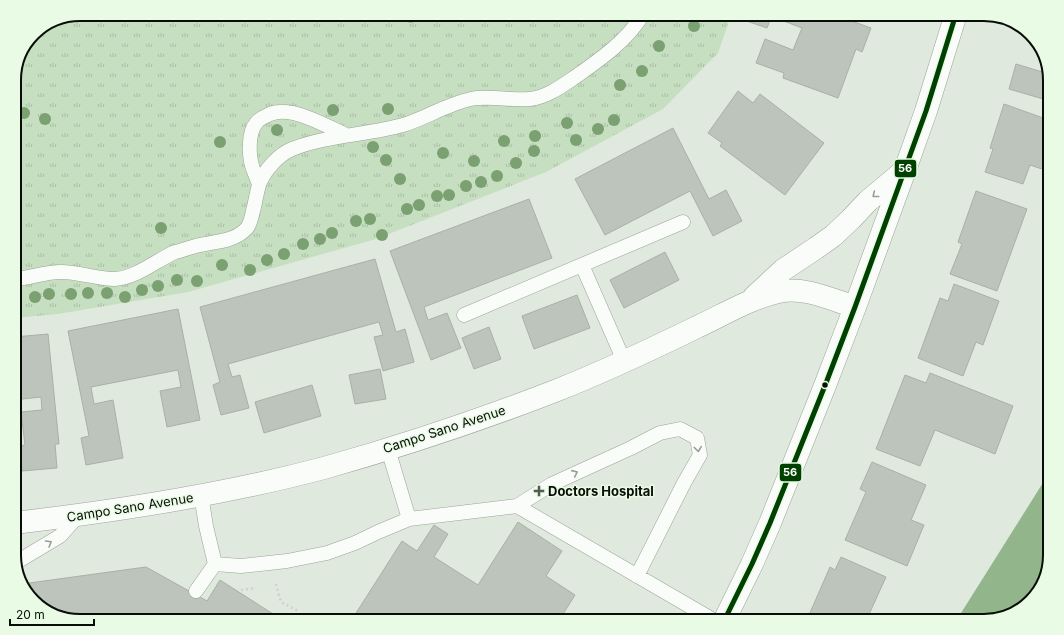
<svg xmlns="http://www.w3.org/2000/svg" width="1064" height="635" font-family="Inter,sans-serif">
  <style>
    .grass { fill: url(#grass-tufts) }
    .water { fill: #92b58b }
    .building { fill: #bdc4bb; stroke: #a9b0a7 }
    .lines { fill: none; stroke-linecap: round; stroke-linejoin: round }
    .lane-casing { stroke: #9ca399; stroke-width: 15 }
    .secondary-casing { stroke: #9ca399; stroke-width: 23 }
    .path { stroke: #ced1ce; stroke-width: 2.5; stroke-dasharray: 2 3; stroke-linecap: butt }
    .lane { stroke: #fafcfa; stroke-width: 14 }
    .secondary { stroke: #fafcfa; stroke-width: 22 }
    .bus-1-casing { stroke: #e9fbe5; stroke-width: 8 }
    .bus-1 { stroke: #004000; stroke-width: 5 }
    .tree { fill: #7ba072 }
    .oneway { stroke: #999d99 }
    .bus-dot { fill: #080e07; stroke: #e9fbe5; stroke-width: 1.5 }
    .poi-dot { fill: #545b52; stroke: #e9fbe5; stroke-width: 1.5 }
    .labels { text-anchor: middle; dominant-baseline: central; stroke-width: 3; stroke-linejoin: round; paint-order: stroke }
    .street-label { font-size: 13px; fill: #080e07; stroke: #e9fbe5 }
    .poi-label { font-size: 13px; font-weight: bold; fill: #080e07; stroke: #e9fbe5; text-anchor: start }
    .rim { fill: none; stroke: #080e07; stroke-width: 2 }
    .line-badge { stroke: #e9fbe5; stroke-width: 1.5 }
    .badge-label { font-size: 11px; text-anchor: middle; font-weight: bold; fill: #fff }
  </style>
  <defs>
    <pattern id="grass-tufts" width="24" height="20" patternUnits="userSpaceOnUse"><rect width="24" height="20" fill="#c6dfc0"/><path d="M3 7l-1-3M5 7V3M7 7l1-3M15 17l-1-3M17 17v-4M19 17l1-3" fill="none" stroke="#a9bea4"/></pattern>
  </defs>
  <rect width="100%" height="100%" fill="#e0e9dd"/>
  <!-- grass -->
  <path class="grass" d="M731 15 718 53 663 109 546 172 376 239 188 292 58 314 14 318V76L34 33 55 19Z"/>
  <!-- water -->
  <path class="water" d="M391 17H426L411 23Z
    M1050 470V555L1041 588 1017 612 984 621H956L1046 478Z"/>
  <!-- building -->
  <path class="building" d="M735 15H772L767 28 735 17Z
    M783 15H835L871 28 862 52 856 49 838 98 783 78 784 73 756 63 765 39 793 50 802 28 781 20Z
    M1016 64 1049 74 1050 101 1009 89Z
    M738 91 753 103 760 94 824 143 785 195 720 146 722 143 708 133Z
    M1004 104 1046 119 1044 125 1050 127V147L1042 169 1030 165 1023 184 985 172 993 149 990 148Z
    M673 128 709 199 726 190 742 221 713 236 690 191 605 235 575 179Z
    M976 191 1027 209 997 291 950 274 962 244 958 242Z
    M529 199 552 258 424 307 428 320 447 313 461 348 431 360 390 251Z
    M665 252 679 280 624 308 610 280Z
    M375 259 396 332 405 329 414 362 383 371 374 337 383 335 379 322 228 364 232 377 240 375 249 408 221 415 213 385 220 382 200 307Z
    M954 284 999 301 983 345 976 342 963 376 918 358 940 298 948 301Z
    M577 295 590 328 534 349 522 316Z
    M178 309 200 420 167 427 160 391 181 387 178 370 91 387 94 404 113 400 123 458 86 465 81 438 89 436 68 331Z
    M489 327 501 359 474 369 462 338Z
    M48 334 59 444H55L57 468 22 471 20 446 25 445 21 412 42 410 41 397 14 400V337Z
    M380 369 386 399 355 404 349 375Z
    M930 373 1013 406 995 454 935 430 920 466 876 449 905 375 926 383Z
    M312 385 321 416 264 433 255 402Z
    M872 462 926 485 911 520 924 525 907 566 845 540 866 492 860 489Z
    M518 522 562 551 546 576 575 595 560 619 563 621H351L402 541 417 551 434 525 448 534 434 557 478 585Z
    M841 557 886 577 866 621H810L813 616 809 615 830 567 835 570Z
    M146 567 207 601 220 580 284 621H80L47 612 23 588 22 584Z"/>
  <g class="lines">
    <!-- lane casing -->
    <g class="lane-casing">
      <path id="lane" d="M259 184C257 179 255 174 253 169 249 157 247 133 257 122 260 118 266 116 270 114 273 113 277 112 279 112 298 110 329 127 346 135
        M582 265 624 361
        M14 279C30 278 45 272 61 272 79 272 97 279 115 279 136 278 157 260 175 252 180 251 185 249 189 248 208 241 233 244 247 228 251 223 252 214 254 207 256 199 257 190 260 182 266 169 278 155 292 149 328 135 367 135 403 125 426 118 447 104 471 99 490 95 510 101 530 99 548 97 563 85 578 75 602 58 626 41 642 16
        M464 315 683 222
        M388 449 409 519 517 506 552 484 631 448 660 433 680 429 697 438 700 455 684 483 637 576
        M201 495 206 526 215 564 241 566 287 561 327 553 355 543 378 532 409 519
        M517 506 715 621
        M15 563 60 536 78 516
        M196 591 215 564"/>
    </g>
    <!-- secondary casing -->
    <g class="secondary-casing">
      <path id="secondary" d="M754 297 783 270 816 248 833 236 851 219 868 201 905 170
        M14 523C118 511 222 495 324 468 402 446 480 420 555 391 603 372 650 350 697 327 723 315 749 299 778 292 804 286 830 299 855 307
        M724 621 752 564 770 523 826 383 855 307 905 170 926 111 956 14"/>
    </g>
    <!-- path -->
    <path class="path" d="M275 585H276L281 602 298 611
      M241 590 256 588"/>
    <!-- lane -->
    <use href="#lane" class="lane"/>
    <!-- secondary -->
    <use href="#secondary" class="secondary"/>
    <!-- bus-1 casing -->
    <g class="bus-1-casing">
      <path id="bus-1" d="M724 621 752 564 770 523 826 383 855 307 926 111 956 14"/>
    </g>
    <!-- bus-1 -->
    <use href="#bus-1" class="bus-1"/>
  </g>
  <!-- trees -->
  <g class="tree">
    <circle cx="694" cy="26" r="6"/>
    <circle cx="659" cy="46" r="6"/>
    <circle cx="642" cy="71" r="6"/>
    <circle cx="620" cy="85" r="6"/>
    <circle cx="388" cy="109" r="6"/>
    <circle cx="333" cy="110" r="6"/>
    <circle cx="24" cy="113" r="6"/>
    <circle cx="45" cy="119" r="6"/>
    <circle cx="614" cy="120" r="6"/>
    <circle cx="567" cy="123" r="6"/>
    <circle cx="598" cy="129" r="6"/>
    <circle cx="277" cy="130" r="6"/>
    <circle cx="535" cy="136" r="6"/>
    <circle cx="576" cy="140" r="6"/>
    <circle cx="504" cy="141" r="6"/>
    <circle cx="220" cy="142" r="6"/>
    <circle cx="373" cy="147" r="6"/>
    <circle cx="534" cy="151" r="6"/>
    <circle cx="443" cy="153" r="6"/>
    <circle cx="386" cy="160" r="6"/>
    <circle cx="474" cy="161" r="6"/>
    <circle cx="516" cy="163" r="6"/>
    <circle cx="497" cy="176" r="6"/>
    <circle cx="400" cy="179" r="6"/>
    <circle cx="481" cy="182" r="6"/>
    <circle cx="466" cy="186" r="6"/>
    <circle cx="449" cy="195" r="6"/>
    <circle cx="437" cy="196" r="6"/>
    <circle cx="419" cy="205" r="6"/>
    <circle cx="407" cy="209" r="6"/>
    <circle cx="370" cy="219" r="6"/>
    <circle cx="356" cy="221" r="6"/>
    <circle cx="161" cy="228" r="6"/>
    <circle cx="332" cy="233" r="6"/>
    <circle cx="382" cy="235" r="6"/>
    <circle cx="320" cy="239" r="6"/>
    <circle cx="303" cy="244" r="6"/>
    <circle cx="284" cy="254" r="6"/>
    <circle cx="267" cy="260" r="6"/>
    <circle cx="222" cy="265" r="6"/>
    <circle cx="250" cy="270" r="6"/>
    <circle cx="177" cy="280" r="6"/>
    <circle cx="197" cy="281" r="6"/>
    <circle cx="158" cy="286" r="6"/>
    <circle cx="142" cy="290" r="6"/>
    <circle cx="88" cy="293" r="6"/>
    <circle cx="107" cy="293" r="6"/>
    <circle cx="49" cy="294" r="6"/>
    <circle cx="71" cy="294" r="6"/>
    <circle cx="35" cy="297" r="6"/>
    <circle cx="125" cy="297" r="6"/>
  </g>
  <!-- one-way arrows -->
  <defs><path id="oneway-chevron" d="M-2-3.5L2.5 0L-2 3.5" fill="none" stroke-width="1.6" stroke-linecap="round" stroke-linejoin="round"/></defs>
  <g class="oneway">
    <use href="#oneway-chevron" transform="translate(875 195) rotate(141)"/>
    <use href="#oneway-chevron" transform="translate(698 449) rotate(83)"/>
    <use href="#oneway-chevron" transform="translate(575 473) rotate(-24)"/>
    <use href="#oneway-chevron" transform="translate(49 543) rotate(-31)"/>
  </g>
  <!-- markers -->
  <circle class="bus-dot" cx="825" cy="385" r="3.5"/>
  <path class="poi-dot" d="M537 485h4v4h4v4h-4v4h-4v-4h-4v-4h4z"/>
  <g class="labels">
    <!-- street labels -->
    <g class="street-label">
      <text transform="translate(444 429) rotate(-18)">Campo Sano Avenue</text>
      <text transform="translate(130 507) rotate(-9)">Campo Sano Avenue</text>
    </g>
    <!-- poi labels -->
    <g class="poi-label">
      <text x="548" y="491">Doctors Hospital</text>
    </g>
  </g>
  <!-- crop -->
  <path d="M0 0H1064V635H0ZM80 21H984A59 59 0 0 1 1043 80V555A59 59 0 0 1 984 614H80A59 59 0 0 1 21 555V80A59 59 0 0 1 80 21Z" fill="#e9fbe5" fill-rule="evenodd"/>
  <path class="rim" d="M80 21H984A59 59 0 0 1 1043 80V555A59 59 0 0 1 984 614H80A59 59 0 0 1 21 555V80A59 59 0 0 1 80 21Z"/>
  <g class="line-badge">
    <rect x="894" y="159" width="23" height="19" rx="4" fill="#004000"/>
    <rect x="779" y="463" width="23" height="19" rx="4" fill="#004000"/>
  </g>
  <g class="badge-label">
    <text x="905" y="172">56</text>
    <text x="790" y="476">56</text>
  </g>
  <!-- scale -->
  <path d="M10 619v6h84v-6" fill="none" stroke="#080e07" stroke-width="2"/>
  <text x="16" y="619" font-size="12" fill="#080e07" stroke="#e9fbe5" stroke-width="3" paint-order="stroke">20 m</text>
</svg>
